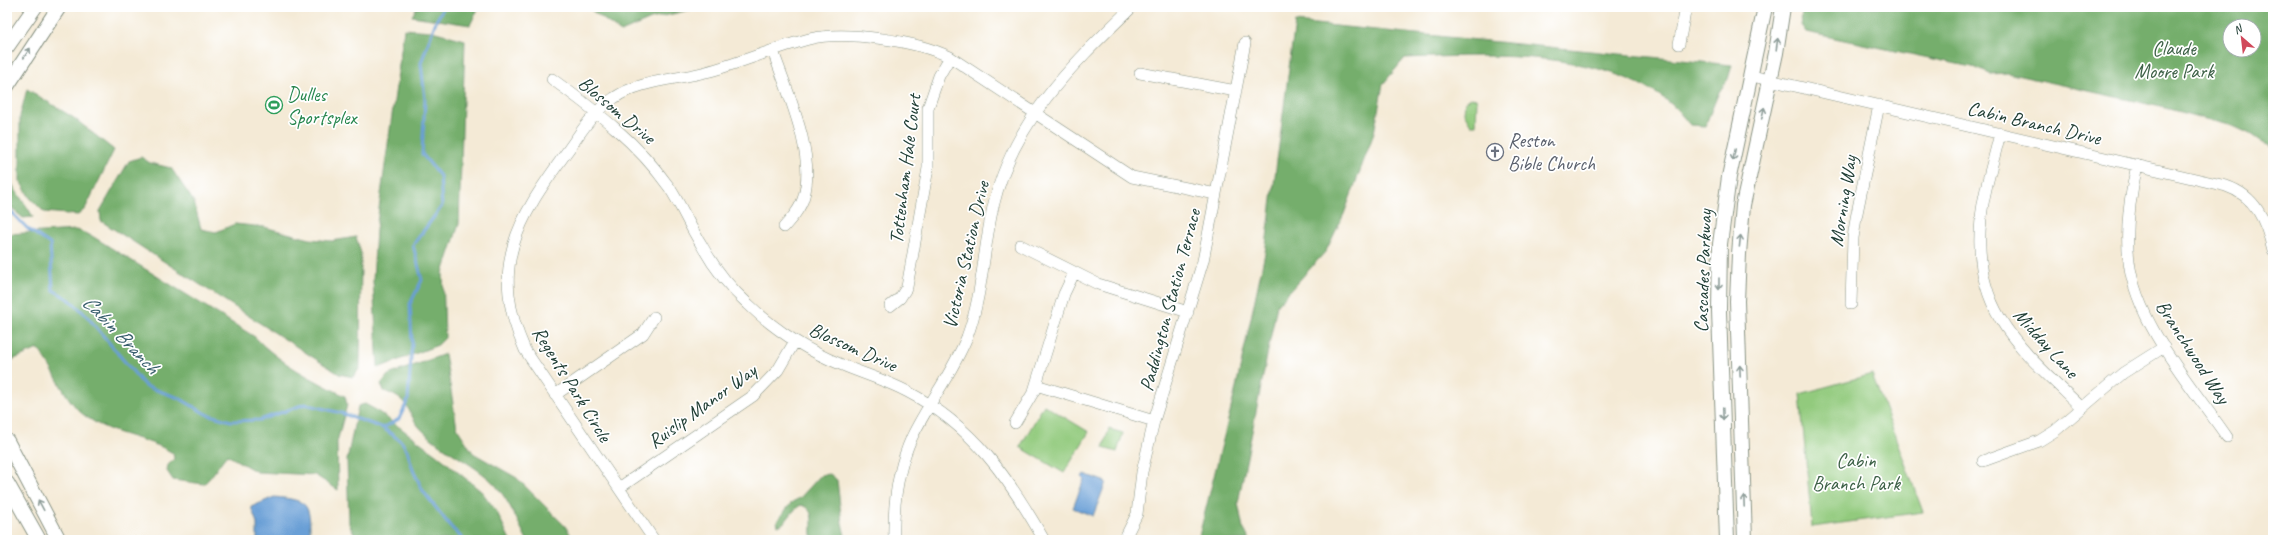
<svg xmlns="http://www.w3.org/2000/svg" width="2280" height="547" font-family="Caveat,sans-serif">
  <style>
    .green { fill: #92ca7d; stroke: #588458 }
    .forest { fill: #75ae6c; stroke: #4a7650; fill-rule: evenodd }
    .water { fill: #699fd6; stroke: #446e85 }
    .lines { fill: none; stroke-linecap: round; stroke-linejoin: round }
    .stream { stroke: #699fd6; stroke-width: 3 }
    .minor-casing { stroke: #8a9485; stroke-width: 12 }
    .major-casing { stroke: #8a9485; stroke-width: 16 }
    .minor { stroke: #fff; stroke-width: 11 }
    .major { stroke: #fff; stroke-width: 14 }
    .oneway { stroke: #8f9e9a }
    .labels { text-anchor: middle; dominant-baseline: central; stroke-width: 3.5; stroke-linejoin: round; paint-order: stroke }
    .park-label { font-size: 20px; fill: #3c6046; stroke: #fff }
    .leisure-label { font-size: 20px; fill: #27864d; stroke: #fff; text-anchor: start }
    .street-label { font-size: 20px; fill: #1f3d34; stroke: #fff }
    .worship-label { font-size: 20px; fill: #5b616d; stroke: #fff; text-anchor: start }
    .water-label { font-size: 21px; font-style: italic; fill: #395f6d; stroke: #fff }
  </style>
  <rect width="100%" height="100%" fill="#fff"/>
  <filter id="ink" filterUnits="userSpaceOnUse"><feTurbulence type="fractalNoise" baseFrequency=".025" numOctaves="2"/><feDisplacementMap in="SourceGraphic" scale="8" xChannelSelector="R" yChannelSelector="G"/><feConvolveMatrix kernelMatrix="1 2 1 2 8 2 1 2 1" color-interpolation-filters="sRGB"/></filter>
  <filter id="wash" filterUnits="userSpaceOnUse"><feTurbulence type="fractalNoise" baseFrequency=".012" numOctaves="4" result="noise"/><feDisplacementMap in="SourceGraphic" scale="16" xChannelSelector="R" yChannelSelector="G"/><feGaussianBlur stdDeviation="0.9" result="paint"/><feColorMatrix in="noise" values="0 0 0 0 0 0 0 0 0 0 0 0 0 0 0 0 0 1.4 0 .05"/><feComposite in="paint" operator="in"/></filter>
  <g filter="url(#wash)">
    <rect width="100%" height="100%" fill="#f4ead6"/>
    <!-- green -->
    <path class="green" d="M1471 98 1477 99 1476 125H1471L1464 113 1465 102Z
      M1872 374 1923 512 1812 527 1800 394Z
      M1044 405 1089 432 1064 473 1020 447Z
      M1109 429 1123 433 1117 452 1103 448Z"/>
    <!-- forest -->
    <path class="forest" d="M417 7H479L470 25 412 16Z
      M587 7H702L651 19 621 32Z
      M1802 7H2273V147L2263 143 2250 134 2233 126 2161 107 2007 73 1990 74 1976 68 1806 32 1801 25ZM2230 26H2254V50H2230Z
      M1295 22 1732 65 1728 79 1719 92 1705 126 1690 125C1683 117 1675 106 1665 99 1593 49 1489 55 1405 58L1383 84 1374 133 1344 214 1326 251 1277 305 1238 503 1243 528 1250 540H1198L1235 392 1265 253Z
      M404 29 432 31 465 40 459 224 443 273 445 338 438 345 378 368 373 281 376 230Z
      M27 89 74 118 114 150 85 209 78 215 44 212 30 198 20 181V116Z
      M141 157 150 163 171 168 194 202 201 229 216 232 235 224 264 227 310 239 332 241 356 237 361 253 360 368 353 377 339 374 101 221 100 211 129 161Z
      M7 171C12 190 25 201 33 217L23 218 7 204Z
      M77 230 92 236 255 337C280 364 312 379 345 396L347 405 337 442 338 490 315 475 257 472 227 455C218 465 214 475 204 484L173 480 167 471 168 465 174 459 173 453C147 437 113 436 88 418 65 403 56 371 38 349L7 362V234Z
      M445 354 457 428 473 453 517 478 565 526 574 540H527C516 519 507 494 488 478 467 460 440 449 421 429 404 410 414 402 384 391L381 384 388 375Z
      M365 404 376 410 436 454 482 492 497 512 510 540H358L349 524 347 460 358 406Z
      M830 474 837 480 842 523 846 540H813C809 527 818 510 801 505 791 510 788 523 778 526L777 521 792 502 800 498 821 475Z"/>
    <!-- water -->
    <path class="water" d="M1084 474 1106 482 1093 516 1073 508 1084 479 1082 477Z
      M274 497C311 500 310 505 310 540H257V523L251 507Z"/>
    <g class="lines">
      <!-- stream -->
      <path class="stream" d="M7 208 28 229 50 244 53 290 70 300 86 315 145 386 179 398 206 414 231 421 260 420 305 404 341 413 383 428 401 441 407 450 413 470 423 491 451 527 464 540
        M383 428 399 419 408 400 412 343 410 304 422 280 413 245 442 206 440 176 422 154 425 99 421 63 436 21 444 7"/>
    </g>
  </g>
  <g filter="url(#ink)">
    <g class="lines">
      <!-- minor casing -->
      <g class="minor-casing">
        <path id="minor" d="M1679 44 1686 7
          M773 51C787 92 816 153 804 196 801 208 792 218 784 227
          M1140 73 1236 91
          M1752 76 2226 186C2256 196 2266 221 2273 250
          M552 79C596 111 637 142 669 187 681 205 689 225 701 244 713 266 729 287 748 304 775 330 806 350 840 364 863 374 886 380 908 392 973 426 1009 478 1044 540
          M2000 133C1994 161 1983 191 1981 219 1971 312 2022 350 2082 408
          M2137 165C2130 197 2125 229 2129 261 2136 324 2192 386 2227 437
          M1020 245 1098 284 1188 312
          M1851 304 1853 238 1856 218 1879 105
          M890 306 900 298 907 287 928 168V108L939 76 950 57
          M1036 385 1154 421
          M555 395 643 334 654 317
          M1015 423 1034 391 1064 294 1074 273
          M1983 461 2039 441 2055 431 2123 373 2164 347
          M619 488 753 396 778 370 795 341
          M654 540 525 350C488 267 517 220 566 153 580 134 593 111 614 98 640 80 675 80 706 72 741 63 774 48 809 39 845 30 917 41 950 57L1132 177 1216 194
          M894 540C893 504 897 470 912 437 929 402 952 374 967 337 983 294 983 250 993 207 1013 121 1071 66 1132 7
          M1124 540 1137 514 1142 472 1154 421 1203 261 1245 43"/>
      </g>
      <!-- major casing -->
      <g class="major-casing">
        <path id="major" d="M7 47 35 7
          M7 86 59 7
          M7 441 59 540
          M7 483 39 540
          M1727 540 1719 311 1720 244 1729 177 1765 7
          M1745 540 1737 301 1739 254 1743 205 1776 53 1783 7"/>
      </g>
      <!-- minor -->
      <use href="#minor" class="minor"/>
      <!-- major -->
      <use href="#major" class="major"/>
    </g>
    <!-- one-way arrows -->
    <defs><path id="oneway-shaft" d="M-6 0H5M1.5-3L5.5 0L1.5 3" fill="none" stroke-width="1.6" stroke-linecap="round" stroke-linejoin="round"/></defs>
    <g class="oneway">
      <use href="#oneway-shaft" transform="translate(1777 44) rotate(-82)"/>
      <use href="#oneway-shaft" transform="translate(27 53) rotate(-57)"/>
      <use href="#oneway-shaft" transform="translate(1763 113) rotate(-77)"/>
      <use href="#oneway-shaft" transform="translate(1734 155) rotate(102)"/>
      <use href="#oneway-shaft" transform="translate(1740 241) rotate(-84)"/>
      <use href="#oneway-shaft" transform="translate(1719 284) rotate(90)"/>
      <use href="#oneway-shaft" transform="translate(1740 371) rotate(-92)"/>
      <use href="#oneway-shaft" transform="translate(1723 414) rotate(88)"/>
      <use href="#oneway-shaft" transform="translate(1744 501) rotate(-92)"/>
      <use href="#oneway-shaft" transform="translate(41 505) rotate(-118)"/>
    </g>
  </g>
  <!-- icons -->
  <defs>
    <g id="stadium-ring" transform="scale(0.9)"><circle r="9.5" fill="#fff" stroke="#2e9e5b" stroke-width="1.5"/><path d="M0-5a6.5 5 0 1 0 0 10a6.5 5 0 1 0 0-10ZM-3.5-1.8h7v3.6h-7Z" fill="#2e9e5b"/></g>
    <g id="church-ring" transform="scale(0.9)"><circle r="9.5" fill="#fff" stroke="#6b7280" stroke-width="1.5"/><path d="M-1.2-6h2.4v3.5h3.3v2.4h-3.3V6h-2.4V-.1h-3.3v-2.4h3.3Z" fill="#6b7280"/></g>
  </defs>
  <g fill-rule="evenodd">
    <use href="#stadium-ring" x="274" y="105"/>
    <use href="#church-ring" x="1495" y="152"/>
  </g>
  <g class="labels">
    <!-- park labels -->
    <g class="park-label">
      <text x="2174" y="48">Claude<tspan x="2174" dy="23">Moore Park</tspan></text>
      <text x="1856" y="460">Cabin<tspan x="1856" dy="23">Branch Park</tspan></text>
    </g>
    <!-- leisure labels -->
    <g class="leisure-label">
      <text x="287" y="94">Dulles<tspan x="287" dy="23">Sportsplex</tspan></text>
    </g>
    <!-- street labels -->
    <g class="street-label">
      <text transform="translate(617 110) rotate(40)">Blossom Drive</text>
      <text transform="translate(2034 123) rotate(13)">Cabin Branch Drive</text>
      <text transform="translate(905 169) rotate(-83)">Tottenham Hale Court</text>
      <text transform="translate(1843 201) rotate(-81)">Morning Way</text>
      <text transform="translate(966 255) rotate(-77)">Victoria Station Drive</text>
      <text transform="translate(1703 271) rotate(-88)">Cascades Parkway</text>
      <text transform="translate(1170 300) rotate(-75)">Paddington Station Terrace</text>
      <text transform="translate(2046 343) rotate(48)">Midday Lane</text>
      <text transform="translate(853 347) rotate(24)">Blossom Drive</text>
      <text transform="translate(2193 352) rotate(57)">Branchwood Way</text>
      <text transform="translate(572 384) rotate(58)">Regents Park Circle</text>
      <text transform="translate(702 406) rotate(-36)">Ruislip Manor Way</text>
    </g>
    <!-- worship labels -->
    <g class="worship-label">
      <text x="1508" y="140">Reston<tspan x="1508" dy="23">Bible Church</tspan></text>
    </g>
    <!-- water labels -->
    <g class="water-label">
      <text transform="translate(121 334) rotate(46)">Cabin Branch</text>
    </g>
  </g>
  <!-- margin -->
  <rect width="2280" height="547" fill="none" stroke="#fff" stroke-width="24"/>
  <!-- north arrow -->
  <g transform="translate(2242 38) rotate(332)"><circle r="19" fill="#ffffff" stroke="#a5b1ae"/>
  <path d="M0-3L7 15L0 10L-7 15Z" fill="#d1495b"/>
  <text y="-6" font-size="11" font-weight="bold" text-anchor="middle" fill="#1f3d34">N</text>
  </g>
</svg>
